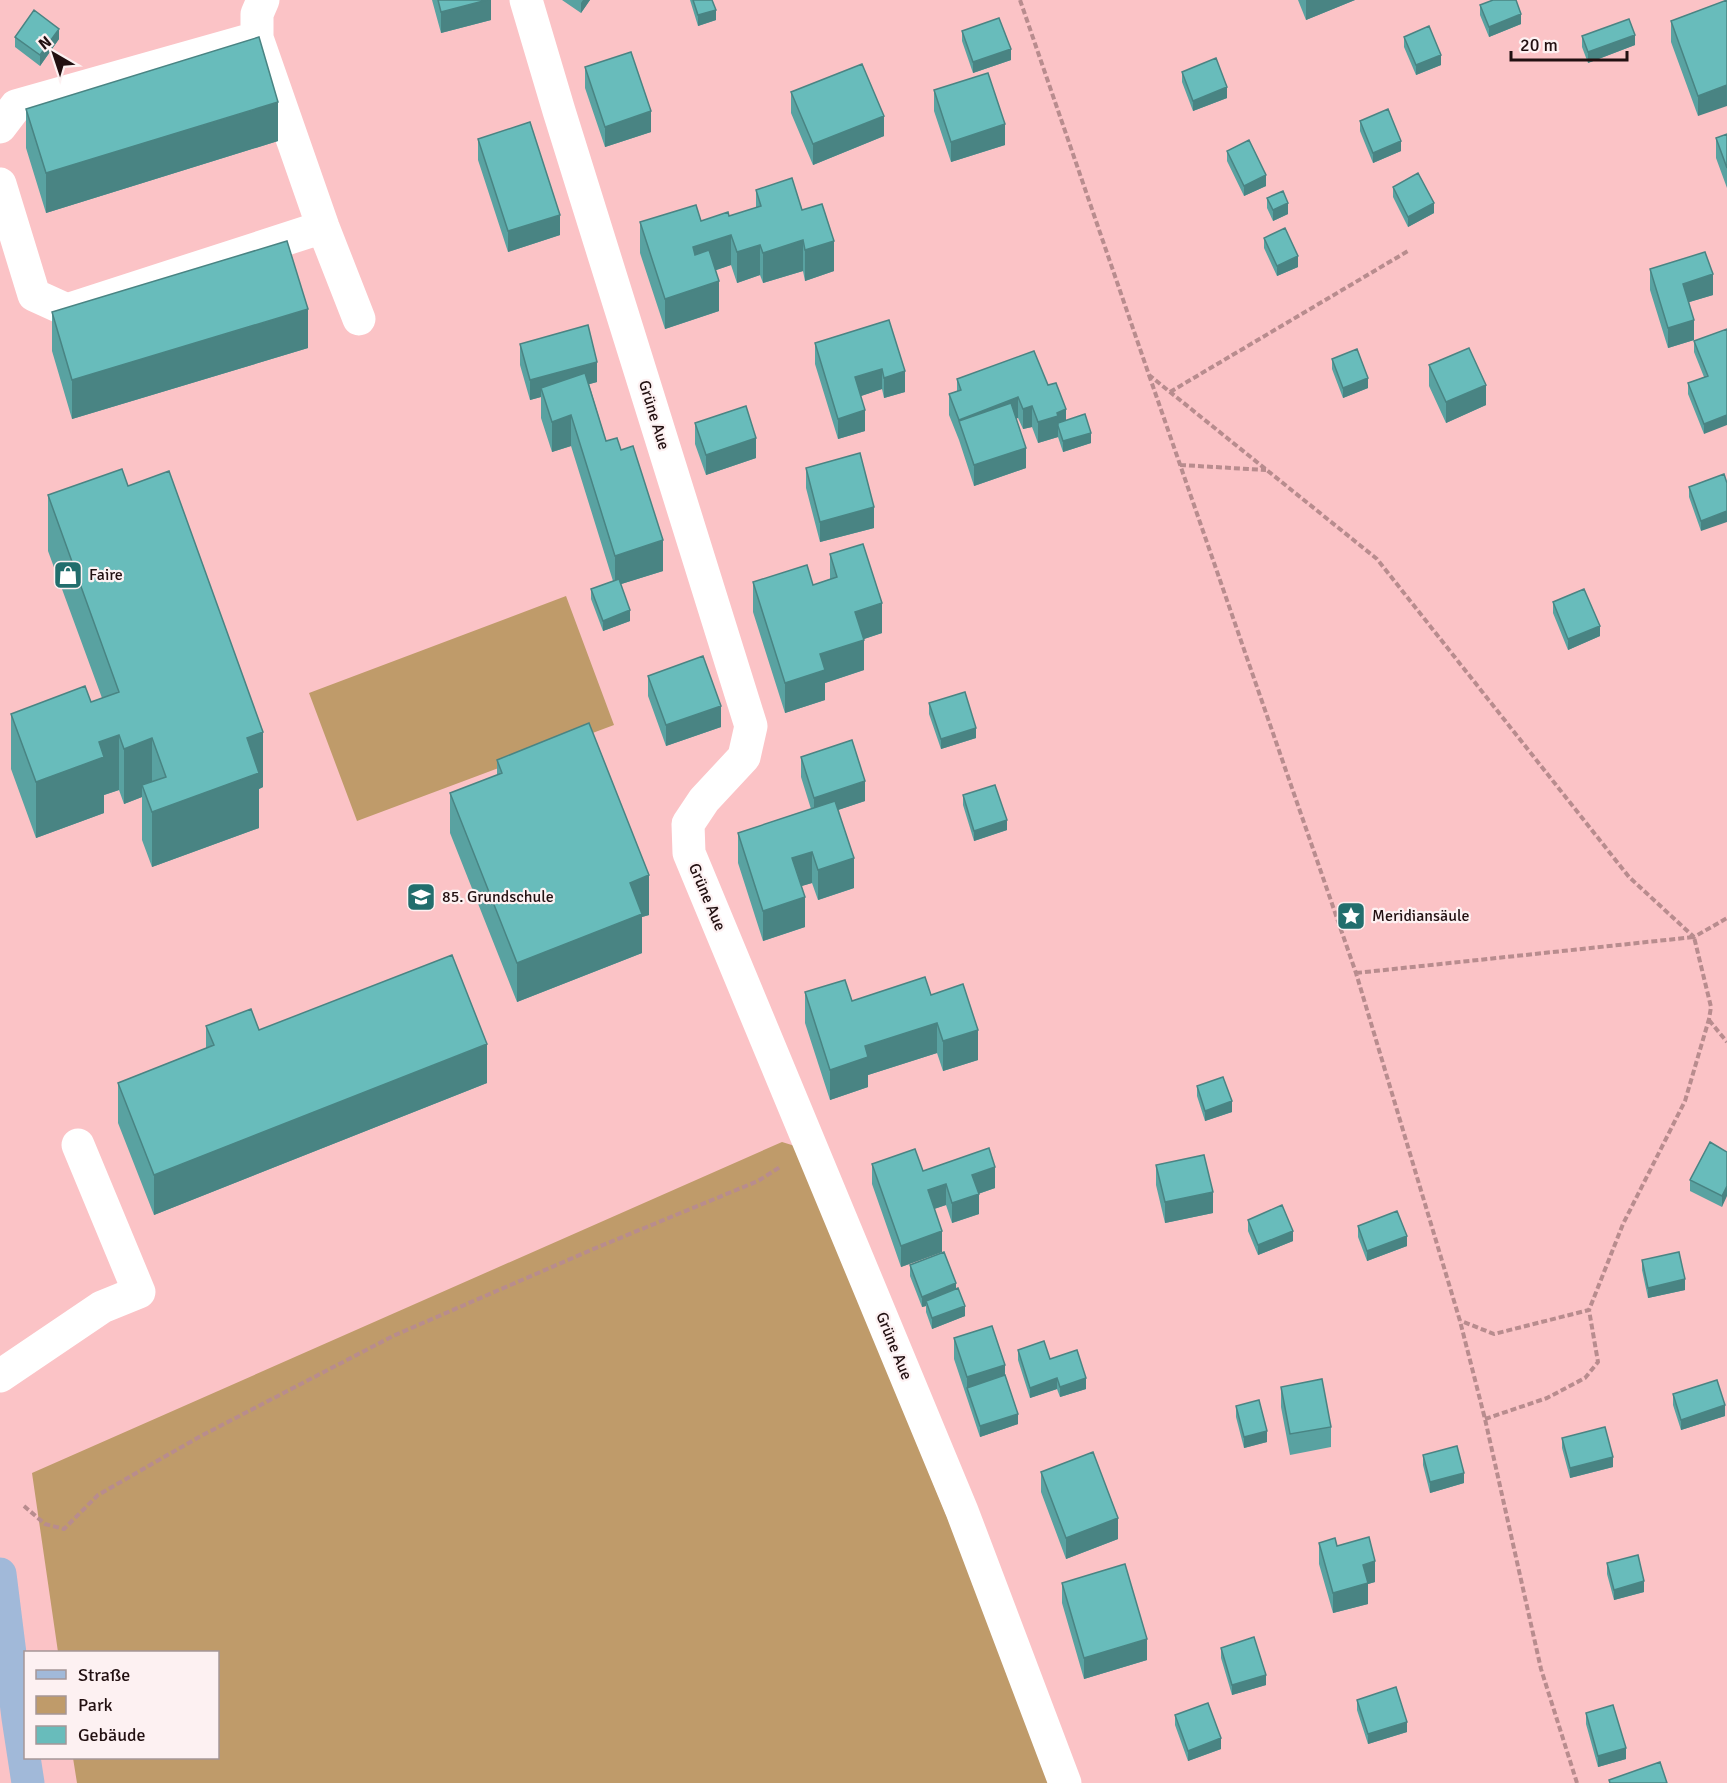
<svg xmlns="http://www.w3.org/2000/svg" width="1727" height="1783" font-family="Signika,sans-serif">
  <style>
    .green { fill: #bf9b6a }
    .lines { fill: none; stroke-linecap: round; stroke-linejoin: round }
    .path { stroke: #b88c8e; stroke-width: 4; stroke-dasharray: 6 3; stroke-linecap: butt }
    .minor { stroke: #fff; stroke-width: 33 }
    .major { stroke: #a1b9d9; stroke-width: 33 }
    .wall { fill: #59a2a1 }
    .shaded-wall { fill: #498483 }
    .building { fill: #68bcbb; stroke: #498483; stroke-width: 1.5 }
    .labels { text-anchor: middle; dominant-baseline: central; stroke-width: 4.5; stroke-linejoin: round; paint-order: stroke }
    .street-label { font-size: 16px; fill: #221011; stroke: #fdf1f2 }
    .poi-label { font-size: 16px; fill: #221011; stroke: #fdf1f2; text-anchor: start }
  </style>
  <rect width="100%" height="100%" fill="#fbc3c6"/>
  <!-- green -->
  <path class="green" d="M566 596 614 725 357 821 309 693Z
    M782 1142 795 1146 1002 1651 1048 1783H77L73 1758H218V1652H58L32 1473Z"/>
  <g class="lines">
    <!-- path -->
    <path class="path" d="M1020 0 1149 375 1377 559 1629 877 1694 937 1727 918
      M1149 375 1356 973 1460 1321 1485 1419 1541 1669 1577 1783
      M1170 392 1408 251
      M1180 465 1266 470
      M1356 973 1694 937 1711 1007 1709 1019 1685 1101 1623 1224 1589 1310 1494 1334 1461 1321
      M1709 1020 1727 1042
      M1485 1419 1547 1398 1585 1378 1598 1362 1589 1310
      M24 1506 45 1524 64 1529 98 1495 199 1437 393 1336 591 1250 758 1181 780 1167"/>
    <!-- minor -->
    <path class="minor" d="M263 0 257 14V38L323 227 359 319
      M526 0 559 111 751 726 744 757 704 800 688 824 689 853 962 1511 1065 1783
      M0 127 16 106 257 38
      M0 184 34 295 67 310 323 227
      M0 1376 102 1307 139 1292 78 1145"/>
    <!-- major -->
    <path class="major" d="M0 1574 18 1718 28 1783"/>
  </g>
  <!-- wall -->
  <path class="wall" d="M432 0H491V20L441 33Z
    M562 0H590L581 13Z
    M690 0H712L716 20 698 26Z
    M1298 0H1355L1306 20Z
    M1727 0 1698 116 1671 42V21Z
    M1480 5 1521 24 1489 37 1480 15Z
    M962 31 1011 60 973 73 962 41Z
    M1582 36 1635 45 1588 63 1582 47Z
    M15 37 59 39 40 66 15 47Z
    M1404 37 1441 65 1416 75 1404 47Z
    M585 67 651 132 605 147 585 88Z
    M1182 72 1227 98 1193 111 1182 82Z
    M934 90 1005 145 951 162 934 111Z
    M791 92 884 136 813 165 791 113Z
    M26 109 278 141 46 213 26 148Z
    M1360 121 1401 151 1373 163 1360 131Z
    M1727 134V188L1716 158V138Z
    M478 139 560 235 508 252 478 160Z
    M1227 151 1266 186 1244 196 1227 161Z
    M1393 187 1434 213 1408 227 1393 197Z
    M756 190 802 210 834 271 805 281 803 271 763 283 760 275 737 283 731 265 716 270 719 311 665 329 640 253V222L701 221 729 216 756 208Z
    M1267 198 1288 214 1273 221 1267 208Z
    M1264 238 1298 267 1277 276 1264 248Z
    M1650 269 1713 295 1689 302 1694 340 1668 348 1650 290Z
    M52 312 308 348 72 419 52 351Z
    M889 320 905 392 884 398 882 389 861 396 865 431 838 439 815 364V343Z
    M1727 329 1704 434 1688 394V383L1704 377 1694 352V341Z
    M520 344 597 382 589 384 606 441 663 571 621 584 630 621 603 631 591 599V589L613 581 571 446 552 452 541 418V397L530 400 520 365Z
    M1332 359 1368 388 1343 398 1332 369Z
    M1429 365 1486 405 1446 423 1429 386Z
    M957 379 1048 385 1066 420 1091 443 1063 452 1058 437 1038 443 1032 427 1023 429 1018 418H1016L1026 468 974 486 959 440 949 415V394L957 391Z
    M695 423 756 458 706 475 695 444Z
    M806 468 874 528 820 542 806 488Z
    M1724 474 1701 531 1689 497V487Z
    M128 486 263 787 259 789V828L152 867 142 840V797L124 804 119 790 104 795V813L36 838 11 769V714L91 702 102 698 48 551V495Z
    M830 554 882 633 864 639V670L825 683V700L785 713 753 612V582L813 585 830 579Z
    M1553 602 1600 636 1568 650 1553 613Z
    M648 676 721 727 666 746 648 696Z
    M929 703 976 738 941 749 929 714Z
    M801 757 865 801 838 810 854 888 818 900 812 883 801 886 805 927 763 941 738 863V833L811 809 801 777Z
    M497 760 649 915 642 917V953L517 1002 450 833V793L497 775Z
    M963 795 1007 830 974 841 963 805Z
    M805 992 852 1001 931 995 978 1060 943 1071 937 1053 868 1075V1087L830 1100 805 1023Z
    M206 1026 259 1030 487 1083 154 1215 118 1123V1083L206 1048Z
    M1197 1086 1232 1112 1205 1121 1197 1096Z
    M1727 1152 1722 1207 1690 1191V1180Z
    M872 1164 923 1171 995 1188 978 1194 979 1214 952 1223 946 1205 934 1209 942 1252 901 1267 872 1184Z
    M1156 1165 1213 1213 1165 1223 1156 1185Z
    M1248 1220 1293 1241 1258 1255 1248 1231Z
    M1358 1226 1407 1246 1367 1261 1358 1237Z
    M1642 1260 1685 1290 1648 1298 1642 1270Z
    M910 1265 956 1289 965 1316 932 1329 926 1312V1306L922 1307 910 1276Z
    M954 1338 1005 1375 1018 1424 980 1437 954 1359Z
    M1018 1350 1050 1359 1086 1389 1060 1397 1057 1389 1030 1398 1018 1360Z
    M1281 1387 1331 1427V1447L1290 1455 1281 1407Z
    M1673 1394 1725 1416 1681 1430 1673 1405Z
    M1236 1406 1267 1442 1244 1448 1236 1417Z
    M1562 1438 1613 1467 1570 1478 1562 1448Z
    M1423 1455 1464 1483 1430 1493 1423 1465Z
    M1041 1472 1118 1539 1066 1559 1041 1492Z
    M1319 1543 1337 1546 1375 1582 1368 1584V1604L1333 1613 1319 1564Z
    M1607 1563 1644 1592 1614 1600 1607 1574Z
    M1062 1583 1147 1660 1084 1679 1062 1603Z
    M1221 1648 1266 1685 1232 1695 1221 1658Z
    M1357 1700 1407 1732 1368 1744 1357 1710Z
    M1586 1713 1626 1759 1598 1767 1586 1724Z
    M1175 1715 1221 1749 1188 1761 1175 1725Z"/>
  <!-- shaded-wall -->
  <path class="shaded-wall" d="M487 0H491V20L441 33V12Z
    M583 0H590L581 13V3Z
    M1306 0H1355L1306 20Z
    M716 10V20L698 26V15Z
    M1521 14V24L1489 37V27Z
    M59 29V39L40 66V55Z
    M1635 35V45L1588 63V52Z
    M1011 49V60L973 73V62Z
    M1441 55V65L1416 75V65Z
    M1727 85V106L1698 116V96Z
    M1227 87V98L1193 111V101Z
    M278 102V141L46 213V173Z
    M651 111V132L605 147V127Z
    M884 116V136L813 165V144Z
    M1005 124V145L951 162V142Z
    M1401 141V151L1373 163V153Z
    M1266 175V186L1244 196V186Z
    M1288 203V214L1273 221V210Z
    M1434 203V213L1408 227V217Z
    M560 215V235L508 252V231Z
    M731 235V265L693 278V247Z
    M803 240V271L763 283V253Z
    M834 241V271L805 281V250Z
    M760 245V275L737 283V252Z
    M1298 256V267L1277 276V266Z
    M1713 274V295L1683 304V284Z
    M719 281V311L665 329V299Z
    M308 309V348L72 419V380Z
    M1694 320V340L1668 348V328Z
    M597 362V382L544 397 541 388V397L530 400V380Z
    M882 369V389L855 398V377Z
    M905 371V392L884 398V378Z
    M1368 378V388L1343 398V388Z
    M1486 385V405L1446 423V402Z
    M1018 397V418L965 438 959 421V440V420Z
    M1032 406V427L1023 429V409Z
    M1066 409V430L1058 426V437L1038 443V422L1057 413Z
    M865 410V431L838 439V419Z
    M571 415V446L552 452V422Z
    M1727 415V425L1704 434V424Z
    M1091 433V443L1063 452V441Z
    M756 438V458L706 475V455Z
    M1026 448V468L974 486V465Z
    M874 507V528L820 542V522Z
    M1727 511V522L1701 531V521Z
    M663 540V571L615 586V556Z
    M882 603V633L855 642V612Z
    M630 610V621L603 631V621Z
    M1600 626V636L1568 650V639Z
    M864 640V670L825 683V700L785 713V683L820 654Z
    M721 706V727L666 746V725Z
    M976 728V738L941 749V739Z
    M263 732V787L259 789V828L152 867V812L247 738Z
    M119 735V790L104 795V813L36 838V782L99 742Z
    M152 738V794L142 785V797L124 804V749Z
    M865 781V801L814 818V798Z
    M1007 820V830L974 841V831Z
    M812 852V883L792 889V858Z
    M854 858V888L818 900V870Z
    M649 875V915L642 917V953L517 1002V963L630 883Z
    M805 897V927L763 941V911Z
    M937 1023V1053L868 1075V1087L830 1100V1070L865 1046Z
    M978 1030V1060L943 1071V1041Z
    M487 1044V1083L154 1215V1175Z
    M1232 1101V1112L1205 1121V1111Z
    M995 1167V1188L972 1196V1175Z
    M946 1184V1205L928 1211V1190Z
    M1727 1186V1196L1722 1207V1196Z
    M1213 1192V1213L1165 1223V1202Z
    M979 1194V1214L952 1223V1203Z
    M942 1231V1252L901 1267V1246Z
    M1293 1231V1241L1258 1255V1245Z
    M1407 1236V1246L1367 1261V1251Z
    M1685 1279V1290L1648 1298V1288Z
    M956 1283V1293L926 1301V1306L922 1307V1297Z
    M965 1306V1316L932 1329V1318Z
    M1005 1365V1385L967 1388V1398V1377Z
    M1057 1378V1389L1030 1398V1388Z
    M1086 1378V1389L1060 1397V1387Z
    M1725 1405V1416L1681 1430V1420Z
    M1018 1414V1424L980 1437V1426Z
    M1267 1431V1442L1244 1448V1437Z
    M1613 1457V1467L1570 1478V1468Z
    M1464 1473V1483L1430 1493V1482Z
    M1118 1518V1539L1066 1559V1538Z
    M1375 1561V1582L1368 1584V1604L1333 1613V1593L1363 1565Z
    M1644 1581V1592L1614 1600V1590Z
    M1147 1639V1660L1084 1679V1658Z
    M1266 1675V1685L1232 1695V1685Z
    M1407 1722V1732L1368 1744V1734Z
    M1221 1738V1749L1188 1761V1751Z
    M1626 1748V1759L1598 1767V1756Z"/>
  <!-- building -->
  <path class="building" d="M438 0H487L441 12Z
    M693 0H712L716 10 698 15Z
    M1493 0H1516L1521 14 1489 27 1480 5Z
    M1727 0V85L1698 96 1671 21Z
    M34 10 59 29 40 55 15 37Z
    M999 18 1011 49 973 62 962 31Z
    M1629 19 1635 35 1588 52 1582 36Z
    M1429 26 1441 55 1416 65 1404 37Z
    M259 37 278 102 46 173 26 109Z
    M631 52 651 111 605 127 585 67Z
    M1216 58 1227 87 1193 101 1182 72Z
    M862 64 884 116 813 144 791 92Z
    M988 73 1005 124 951 142 934 90Z
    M1388 109 1401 141 1373 153 1360 121Z
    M530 122 560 215 508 231 478 139Z
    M1727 134V168L1716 138Z
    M1249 140 1266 175 1244 186 1227 151Z
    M1418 173 1434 203 1408 217 1393 187Z
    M792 178 802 210 822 204 834 241 805 250 803 240 763 253 760 245 737 252 731 235 693 247 695 255 709 250 719 281 665 299 640 222 696 205 701 221 728 212 729 216 761 206 756 190Z
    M1283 191 1288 203 1273 210 1267 198Z
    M1285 228 1298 256 1277 266 1264 238Z
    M287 241 308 309 72 380 52 312Z
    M1705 252 1713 274 1683 284 1694 320 1668 328 1650 269Z
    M889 320 905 371 884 378 882 369 855 377 865 410 838 419 815 343Z
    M588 325 597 362 530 380 520 344Z
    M1727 329V415L1704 424 1688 383 1708 376 1694 341Z
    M1469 348 1486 385 1446 402 1429 365Z
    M1357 349 1368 378 1343 388 1332 359Z
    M1034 351 1048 385 1056 383 1066 409 1057 413 1058 416 1038 422 1032 406 1023 409 1018 397 959 420 949 394 961 390 957 379Z
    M585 373 606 441 617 438 621 450 633 446 663 540 615 556 571 415 552 422 541 388Z
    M1011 403 1026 448 974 465 959 421Z
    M746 406 756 438 706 455 695 423Z
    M1085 414 1091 433 1063 441 1058 426V423Z
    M860 453 874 507 820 522 806 468Z
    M122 469 128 486 169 471 263 732 247 738 259 773 152 812 142 785 166 777 152 738 124 749 119 735 99 742 104 757 36 782 11 714 85 686 91 702 119 692 48 495Z
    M1724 474 1727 483V511L1701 521 1689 487Z
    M863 544 882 603 855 612 864 640 820 654 825 670 785 683 753 582 807 565 813 585 837 577 830 554Z
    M619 579 630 610 603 621 591 589Z
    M1584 589 1600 626 1568 639 1553 602Z
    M703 656 721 706 666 725 648 676Z
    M965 692 976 728 941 739 929 703Z
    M589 723 649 875 630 883 642 914 517 963 450 793 502 773 497 760Z
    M852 740 865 781 814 798 801 757Z
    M995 785 1007 820 974 831 963 795Z
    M835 801 854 858 818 870 812 852 792 858 805 897 763 911 738 833Z
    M452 955 487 1044 154 1175 118 1083 214 1045 206 1026 251 1009 259 1030Z
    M925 977 931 995 963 984 978 1030 943 1041 937 1023 865 1046 868 1057 830 1070 805 992 845 980 852 1001Z
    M1223 1077 1232 1101 1205 1111 1197 1086Z
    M1710 1142 1727 1152V1186L1722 1196 1690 1180Z
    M989 1148 995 1167 972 1175 979 1194 952 1203 946 1184 928 1190 942 1231 901 1246 872 1164 915 1149 923 1171Z
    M1204 1155 1213 1192 1165 1202 1156 1165Z
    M1282 1205 1293 1231 1258 1245 1248 1220Z
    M1397 1211 1407 1236 1367 1251 1358 1226Z
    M944 1252 956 1283 922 1297 910 1265Z
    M1679 1252 1685 1279 1648 1288 1642 1260Z
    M958 1288 965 1306 932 1318 926 1301Z
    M992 1326 1005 1365 967 1377 954 1338Z
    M1044 1341 1050 1359 1077 1350 1086 1378 1060 1387 1057 1378 1030 1388 1018 1350Z
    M1005 1375 1018 1414 980 1426 967 1388Z
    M1322 1379 1331 1427 1290 1434 1281 1387Z
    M1717 1380 1725 1405 1681 1420 1673 1394Z
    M1259 1400 1267 1431 1244 1437 1236 1406Z
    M1605 1427 1613 1457 1570 1468 1562 1438Z
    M1457 1446 1464 1473 1430 1482 1423 1455Z
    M1093 1452 1118 1518 1066 1538 1041 1472Z
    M1369 1537 1375 1561 1363 1565 1368 1583 1333 1593 1319 1543 1335 1538 1337 1546Z
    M1638 1555 1644 1581 1614 1590 1607 1563Z
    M1125 1564 1147 1639 1084 1658 1062 1583Z
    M1254 1637 1266 1675 1232 1685 1221 1648Z
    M1396 1687 1407 1722 1368 1734 1357 1700Z
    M1208 1703 1221 1738 1188 1751 1175 1715Z
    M1613 1705 1626 1748 1598 1756 1586 1713Z
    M1660 1762 1667 1783H1610L1609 1780Z"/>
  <!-- icons -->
  <defs>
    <g id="shop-square" transform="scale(1.5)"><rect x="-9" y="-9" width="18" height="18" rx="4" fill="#226e6d" stroke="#fdf1f2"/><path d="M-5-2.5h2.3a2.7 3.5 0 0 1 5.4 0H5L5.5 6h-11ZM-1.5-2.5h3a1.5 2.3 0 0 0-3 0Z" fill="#fff"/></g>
    <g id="school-square" transform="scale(1.5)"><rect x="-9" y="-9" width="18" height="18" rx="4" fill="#226e6d" stroke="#fdf1f2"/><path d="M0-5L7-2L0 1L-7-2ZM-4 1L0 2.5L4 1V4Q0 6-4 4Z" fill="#fff"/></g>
    <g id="sight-square" transform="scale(1.5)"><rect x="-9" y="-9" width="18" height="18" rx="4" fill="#226e6d" stroke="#fdf1f2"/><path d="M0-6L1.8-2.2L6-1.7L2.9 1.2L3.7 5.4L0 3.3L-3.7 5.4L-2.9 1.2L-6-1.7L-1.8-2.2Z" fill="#fff"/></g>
  </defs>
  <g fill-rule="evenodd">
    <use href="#shop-square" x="68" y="575"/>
    <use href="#school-square" x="421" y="897"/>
    <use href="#sight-square" x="1351" y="916"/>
  </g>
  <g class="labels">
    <!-- street labels -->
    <g class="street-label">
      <text transform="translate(654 415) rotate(73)">Grüne Aue</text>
      <text transform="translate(707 897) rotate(67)">Grüne Aue</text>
      <text transform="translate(894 1346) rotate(68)">Grüne Aue</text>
    </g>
    <!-- poi labels -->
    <g class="poi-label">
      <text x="89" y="575">Faire</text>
      <text x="442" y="897">85. Grundschule</text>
      <text x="1372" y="916">Meridiansäule</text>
    </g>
  </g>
  <!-- legend -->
  <rect x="24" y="1651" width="195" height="108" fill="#fdf1f2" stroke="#a59798" stroke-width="1.5"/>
  <rect x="36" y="1670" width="30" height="9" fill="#a1b9d9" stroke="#a59798" stroke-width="1.5"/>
  <text x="78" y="1681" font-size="18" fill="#221011">Straße</text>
  <rect x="36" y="1696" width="30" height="18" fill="#bf9b6a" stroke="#a59798" stroke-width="1.5"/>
  <text x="78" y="1711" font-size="18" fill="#221011">Park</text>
  <rect x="36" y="1726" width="30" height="18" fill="#68bcbb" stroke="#a59798" stroke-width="1.5"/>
  <text x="78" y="1741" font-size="18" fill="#221011">Gebäude</text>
  <!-- north arrow -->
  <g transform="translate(54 54) rotate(321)" stroke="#fdf1f2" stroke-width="4.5" paint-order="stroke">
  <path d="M0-4.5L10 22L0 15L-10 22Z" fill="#221011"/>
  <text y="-9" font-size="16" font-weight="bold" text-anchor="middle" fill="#221011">N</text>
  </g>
  <!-- scale -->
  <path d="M1511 51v9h116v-9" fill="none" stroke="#221011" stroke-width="3"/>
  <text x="1520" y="51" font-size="18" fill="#221011" stroke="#fdf1f2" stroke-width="4.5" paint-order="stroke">20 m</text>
</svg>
